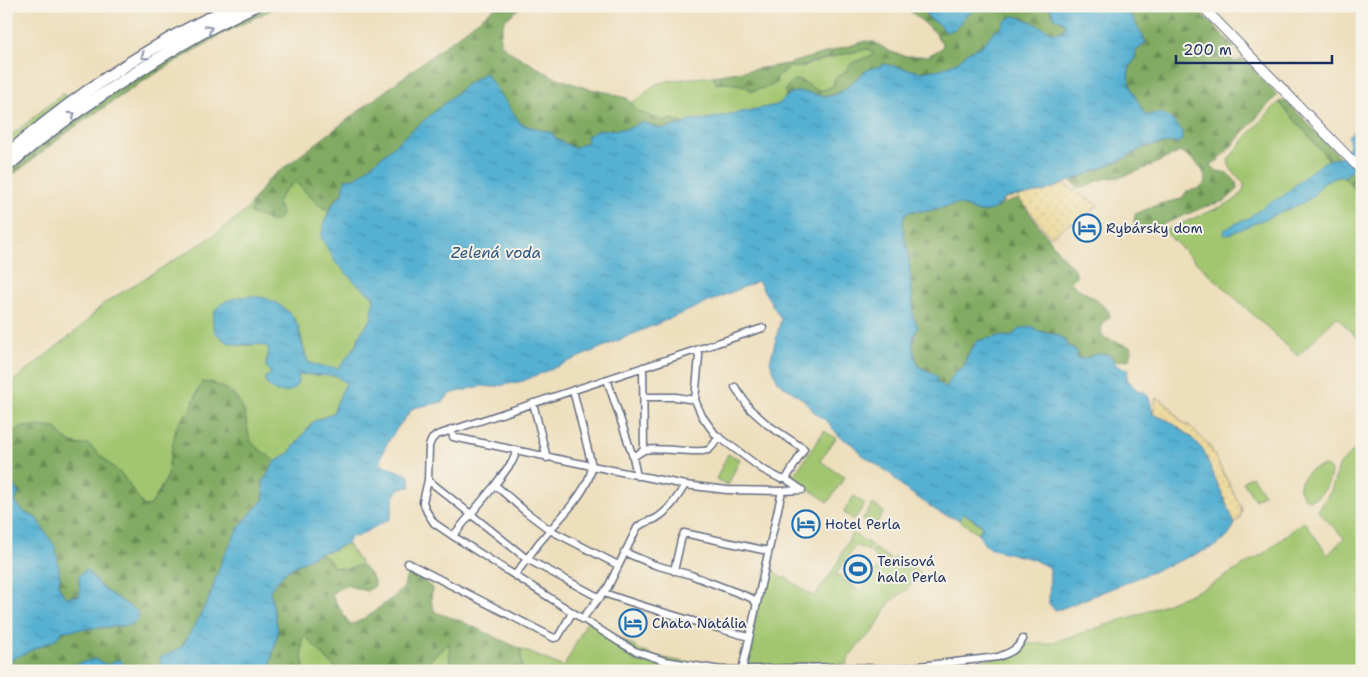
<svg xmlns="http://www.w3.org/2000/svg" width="1368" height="677" font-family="'Shantell Sans',sans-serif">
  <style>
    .green { fill: #a2c670; stroke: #5e7a67 }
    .forest { fill: url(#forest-firs); stroke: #4e6d60 }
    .sand { fill: url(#sand-dots); stroke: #84847e }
    .water { fill: url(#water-ripples); stroke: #387098 }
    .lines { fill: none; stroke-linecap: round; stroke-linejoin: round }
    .street-casing { stroke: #646c7f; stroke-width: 9 }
    .secondary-casing { stroke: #646c7f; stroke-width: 11 }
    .highway-casing { stroke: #646c7f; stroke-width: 14 }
    .street { stroke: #fff; stroke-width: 6 }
    .secondary { stroke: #fff; stroke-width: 9 }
    .highway { stroke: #fff; stroke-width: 11 }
    .oneway { stroke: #8d97ae }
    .labels { text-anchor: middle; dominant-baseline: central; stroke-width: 4; stroke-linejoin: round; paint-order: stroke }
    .poi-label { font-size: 14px; fill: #1b2f5e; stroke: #f7f3e8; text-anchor: start }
    .water-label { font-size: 15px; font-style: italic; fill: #2c5681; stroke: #f7f3e8 }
  </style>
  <defs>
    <pattern id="forest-firs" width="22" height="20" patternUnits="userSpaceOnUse" patternTransform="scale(1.25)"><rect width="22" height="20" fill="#81ab62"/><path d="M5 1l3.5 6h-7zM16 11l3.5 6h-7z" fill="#698c54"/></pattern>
    <pattern id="sand-dots" width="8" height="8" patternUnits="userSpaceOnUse" patternTransform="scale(1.25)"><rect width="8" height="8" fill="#eeda9e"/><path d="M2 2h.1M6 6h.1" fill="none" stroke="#ccbb8a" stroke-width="1.8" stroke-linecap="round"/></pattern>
    <pattern id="water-ripples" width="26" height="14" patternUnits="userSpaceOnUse" patternTransform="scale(1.25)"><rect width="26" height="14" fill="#54b0d2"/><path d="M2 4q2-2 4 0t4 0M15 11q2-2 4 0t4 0" fill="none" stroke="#4590ae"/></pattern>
  </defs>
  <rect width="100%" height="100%" fill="#f7f3e8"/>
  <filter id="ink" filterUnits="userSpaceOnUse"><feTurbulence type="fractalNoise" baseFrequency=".02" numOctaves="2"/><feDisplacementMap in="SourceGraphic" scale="10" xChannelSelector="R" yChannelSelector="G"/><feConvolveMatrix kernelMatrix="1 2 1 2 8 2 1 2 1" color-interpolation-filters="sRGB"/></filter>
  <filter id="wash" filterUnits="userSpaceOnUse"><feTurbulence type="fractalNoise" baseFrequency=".0096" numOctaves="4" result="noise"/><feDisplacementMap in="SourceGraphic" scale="20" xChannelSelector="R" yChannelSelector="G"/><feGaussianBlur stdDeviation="1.12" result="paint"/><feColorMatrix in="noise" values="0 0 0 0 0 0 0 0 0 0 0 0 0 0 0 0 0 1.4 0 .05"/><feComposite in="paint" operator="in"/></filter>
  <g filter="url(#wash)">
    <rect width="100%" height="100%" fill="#eddebc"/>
    <!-- green -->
    <path class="green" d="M867 49 872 51 873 55 852 63 843 74 835 78 833 86C816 95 814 88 798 80L785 89 786 99 777 105 707 119 691 120 684 124 673 119 664 122 637 111 631 102C643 99 646 89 657 84 669 79 699 78 713 76L716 84C730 83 741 82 752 91L771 86C775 79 782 69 790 67 794 66 798 68 802 67 823 59 845 54 867 49Z
      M63 93 79 117 62 129 6 174V140Z
      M1279 102 1362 198V343L1337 317 1298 356 1182 249 1164 231 1232 202C1261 180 1229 180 1228 160L1247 136Z
      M295 182 319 205 329 211 325 220 356 283 374 297 372 318 360 334 357 344 339 369 321 367 308 362C305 354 299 325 296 321 278 296 239 287 215 310L239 346 264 344 269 348 266 366 298 374 336 376 347 383C341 393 337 403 333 413L313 422 289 453 275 462C268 453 256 450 250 439 248 435 248 428 247 423 241 397 234 392 211 382L198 389 191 410 183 417 169 463 168 476 151 505 144 507 123 476 88 444C73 447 65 440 56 428L21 427 6 437V387L81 327 103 304 210 238 246 211 252 202 251 213 280 208 277 204C280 194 288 188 295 182Z
      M824 431 836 438 820 461 845 477 828 502 792 478Z
      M1362 442V671H881L1006 657 1028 643 1047 644 1137 615 1193 593 1214 583 1264 553 1304 521 1328 555 1344 538 1317 510 1331 491 1340 464Z
      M728 454 740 459 728 485 716 479Z
      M1323 466 1328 467 1331 471C1330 484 1323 497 1309 500L1305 498 1299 490C1300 476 1310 468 1323 466Z
      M1252 476 1264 494 1255 500 1243 482Z
      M854 496 865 504 854 520 843 512Z
      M873 504 884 512 873 528 862 520Z
      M964 513 983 527 978 533 959 520Z
      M852 533 872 545 869 551 858 546H855L836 574 860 591 882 563 871 553 874 548 892 560 895 557 923 575 905 591 890 602 873 632 859 644 849 657 847 664 760 667 749 666 746 661 751 655 748 651 768 565C775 570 776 574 783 579L785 577 814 597 834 569Z
      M347 543 362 565 345 569 334 567 329 560 319 553 333 550Z
      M588 619 612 635 653 656 695 664 740 668 736 671H522L521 649 564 667Z
      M305 636 338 671H305L302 658V639Z
      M450 643V671H422L436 654Z"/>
    <!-- forest -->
    <path class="forest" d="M270 6H279L224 33 145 80 73 128 6 180V174C25 159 43 142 63 128 127 81 197 39 270 6Z
      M497 6H522L504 21 500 37 501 43 507 50 552 76 586 88 611 93 618 96 627 98 637 111 664 121 673 119 684 124 661 129 642 122 627 129 598 130 587 142 574 148 556 139 552 133 521 124 485 73 466 85 356 178 333 202 329 211 319 205 295 182C288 188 280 194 277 204L282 213 277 221H270L251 213 252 202 268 180Z
      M904 6H920L930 19 955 29 965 16 981 6H1050L1052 14 1066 25 1063 30 1054 33 1037 26 1024 17 995 30 982 46 968 52 959 61 941 69 921 72 884 64C877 69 876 66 870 69 866 70 863 74 860 76 850 85 840 95 827 96 812 97 796 86 786 99L785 89 793 80C813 79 809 98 833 86L835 78 843 74 852 63 873 55 872 51 867 49 831 57 819 61 812 62 801 67H790L776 77 777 82 771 86 752 91C741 82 729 83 716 84L713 76 787 64 866 41 874 42 891 52 905 56H928L942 48 943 44 937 37 936 33Z
      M1123 6H1194L1233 45 1235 49 1230 55 1234 62 1242 59 1245 61 1277 95 1219 160 1211 164 1214 170C1225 172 1237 177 1238 189L1225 201 1204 207 1150 230H1145L1134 223 1135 214 1159 204 1181 199 1187 191C1196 189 1200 190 1206 182 1205 180 1205 177 1204 174 1201 165 1189 155 1180 152L1143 169 1121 177 1108 178 1095 182 1092 185 1078 188 1071 181 1121 160 1145 147 1173 142 1151 114 1146 116C1140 106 1125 82 1129 70 1132 61 1135 63 1136 51L1143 46 1131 15Z
      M1284 100 1302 117 1362 181V198L1279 102Z
      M1019 199 1061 255 1076 271V277L1071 282 1077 288 1093 297 1109 311 1110 317C1101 323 1101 327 1102 337L1131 347 1132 351 1130 359 1114 362 1110 355 1089 356 1083 360 1078 359 1075 349C1068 346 1065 339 1058 336 1047 331 1033 330 1020 329L1010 337 1000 336 973 345 966 359 964 367 955 372 946 388 937 382 931 371 918 366 913 352 916 320 913 317V302L908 250 904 236 903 218 906 213 912 211H928L956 204 965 206 971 209 996 208 1001 204Z
      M202 382C226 383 240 398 246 419 248 425 247 433 250 439 256 450 268 453 275 462L263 482 264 499 240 526 222 560 209 599 182 647 160 658 162 671H131L119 659 108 665 95 659 50 671H6V662L8 660 56 639 63 631 130 625 137 611 103 589 86 570 79 576 80 597H65L58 585 36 518 24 512 15 502 19 493 6 476V437L21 427 41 426 56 428C65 440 72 447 88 444L123 476 144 506 151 505 168 476 169 463 176 428 183 417 191 410 194 400Z
      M319 553 329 560 334 567 345 569 362 565 373 578 375 586 367 591 345 585 331 594 350 625 362 620 395 596 404 587 406 578 412 570 432 588 431 601 435 612 461 621 521 649 522 671H450L449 643 436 654 422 671H338L305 636 302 639V658L305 671H269L278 631 270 590 285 572Z"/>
    <!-- sand -->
    <path class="sand" d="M1064 184 1098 205 1076 224 1069 223 1051 237 1019 199 1001 204 1005 198 1043 192Z
      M1156 398C1174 403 1176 424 1190 426L1209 445 1242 509 1240 518 1235 524 1203 450 1192 438 1171 422 1153 414Z"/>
    <!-- water -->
    <path class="water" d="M920 6H981L965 16 955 29 946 32 937 23 930 19Z
      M1050 6H1123L1131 15 1146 42 1136 51C1135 63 1132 61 1129 70 1125 82 1140 105 1146 116 1166 109 1169 117 1182 131V140L1178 143 1173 142 1145 147 1121 160 1043 192 1005 198 996 208 985 212H978L965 206 956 204 928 211H912L906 213 903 218 904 236 908 250 913 302V317L918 327C909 342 914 351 918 366L937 376V382L946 388 955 372 964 367 966 359 977 341 1000 336 1010 337 1020 329 1032 326 1038 331 1057 335 1065 340 1069 347 1075 349 1078 359C1091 360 1092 351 1110 355L1117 366 1128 369 1127 379 1137 390C1150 391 1150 402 1153 414L1171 422 1192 438 1203 450 1235 524 1229 535 1216 546 1061 609 1055 610 1049 604 1050 568 1032 559 992 549 984 544 978 533 983 526 964 513 959 520 940 513 905 489 888 472 861 454 857 448 838 435 828 422 814 412 804 400 778 382 770 362 781 319 758 281 523 381 493 387 481 386 450 394 443 402 413 408C401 424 382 444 380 464L408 475 410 479 411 487 398 489C392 498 393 509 390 519L356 537 352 536 347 543 333 550 319 553 285 572 270 590 278 631 269 671H162L160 658 182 647 209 599 222 560 240 526 264 499 263 482 275 462 289 453 313 422 333 413C337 403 341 393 346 383L336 376 299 374 298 382 294 389 286 392H276L265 383 266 377 271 374 266 366 269 348C253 338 237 353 219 336 215 332 213 329 213 323 210 300 242 294 259 297 272 298 290 310 296 322 299 326 299 332 300 336 302 345 305 353 308 362L321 367 339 368 357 344 360 334 372 318 374 297 356 283 336 263 321 237C325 218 329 206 343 193L345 179 356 178 466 85 485 73 521 124 552 133 556 139 574 148 587 142V136L598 130 627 129 642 122 661 129 684 124 691 120 707 119 777 105C783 102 786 95 792 93 805 88 821 100 835 95 848 90 860 72 870 69 876 66 877 69 884 64L921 72 941 69 959 61 968 52 982 46 995 30 1001 29 1004 22 1013 16C1028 18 1040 27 1054 33L1063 31 1066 25 1061 20 1055 19Z
      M1362 129V160L1345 176 1329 179 1321 186 1312 197 1303 203 1232 233 1223 235 1225 229 1248 218 1269 203 1283 196 1310 172 1326 161 1340 157 1350 145 1348 136 1354 130Z
      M6 476 19 493 15 502 24 512 36 518 56 548 60 578 58 585 65 597 80 596 79 576 86 569 103 589 137 611 139 619 130 625 63 631 56 639 6 662Z
      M95 659 108 665 119 659 131 671H50Z"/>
  </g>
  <g filter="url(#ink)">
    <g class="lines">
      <!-- street casing -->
      <g class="street-casing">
        <path id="street" d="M763 328 437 435 432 439 429 446 428 480 423 502 427 512 434 523 453 536 619 642 635 651 665 661 721 670 837 667 893 669 998 657C1009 653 1017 650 1023 639
          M697 350 699 356 695 400 702 416 715 434 762 469 781 479H786L802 490
          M607 379 633 457 637 476
          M735 387 750 409 768 425 804 449 786 479
          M573 390 592 466 685 485 727 490 782 491
          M644 397H676L695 400
          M533 403 547 458
          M451 429 453 437 592 466C590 488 565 513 550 530L526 512 495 485 512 462 517 451
          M644 450C659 447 698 454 708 450 712 448 715 442 718 438
          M633 457 644 450 643 367
          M428 480 527 559 515 575
          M453 536 495 485
          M624 552 655 565 691 575 751 598 757 604
          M408 563 554 638 558 637 572 613
          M674 571 681 540 684 533 768 551
          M604 593C651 610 700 623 749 637
          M600 598 527 559 538 544 550 530 618 565
          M582 619 608 587 637 528C642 522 648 522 655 519 669 511 677 498 685 485
          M742 670 782 491 802 490"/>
      </g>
      <!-- secondary casing -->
      <g class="secondary-casing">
        <path id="secondary" d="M1202 6 1362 171"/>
      </g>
      <!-- highway casing -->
      <g class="highway-casing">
        <path id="highway" d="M6 155C56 112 114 70 171 38 191 27 212 17 232 6
          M6 167C47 131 91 101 137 72 174 48 213 25 254 6"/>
      </g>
      <!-- street -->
      <use href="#street" class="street"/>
      <!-- secondary -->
      <use href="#secondary" class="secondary"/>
      <!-- highway -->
      <use href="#highway" class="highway"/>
    </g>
    <!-- one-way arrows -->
    <defs><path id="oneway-chevron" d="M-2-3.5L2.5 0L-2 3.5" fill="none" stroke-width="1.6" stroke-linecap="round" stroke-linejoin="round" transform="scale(1.25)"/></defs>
    <g class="oneway">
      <use href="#oneway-chevron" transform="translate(209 29) rotate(-28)"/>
      <use href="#oneway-chevron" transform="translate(144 56) rotate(147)"/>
      <use href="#oneway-chevron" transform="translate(72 115) rotate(-35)"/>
    </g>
  </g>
  <!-- icons -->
  <defs>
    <g id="hotel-ring" transform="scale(1.4375)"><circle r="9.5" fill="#f7f3e8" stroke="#1f6fb2" stroke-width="1.5"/><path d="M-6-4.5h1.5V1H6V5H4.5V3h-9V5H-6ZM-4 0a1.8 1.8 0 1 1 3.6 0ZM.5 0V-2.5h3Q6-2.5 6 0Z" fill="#1f6fb2"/></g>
    <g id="stadium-ring" transform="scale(1.4375)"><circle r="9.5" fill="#f7f3e8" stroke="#1f6fb2" stroke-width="1.5"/><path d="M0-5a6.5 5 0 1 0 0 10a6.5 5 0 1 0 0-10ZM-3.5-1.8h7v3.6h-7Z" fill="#1f6fb2"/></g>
  </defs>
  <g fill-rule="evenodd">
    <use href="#hotel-ring" x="1087" y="228"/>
    <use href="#hotel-ring" x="806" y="524"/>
    <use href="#stadium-ring" x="858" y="569"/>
    <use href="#hotel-ring" x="633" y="623"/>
  </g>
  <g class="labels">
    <!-- poi labels -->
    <g class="poi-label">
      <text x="1106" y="228">Rybársky dom</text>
      <text x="825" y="524">Hotel Perla</text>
      <text x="877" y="561">Tenisová<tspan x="877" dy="16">hala Perla</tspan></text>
      <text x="652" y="623">Chata Natália</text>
    </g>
    <!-- water labels -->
    <g class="water-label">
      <text x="496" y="253">Zelená voda</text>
    </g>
  </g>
  <!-- margin -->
  <rect width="1368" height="677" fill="none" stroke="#f7f3e8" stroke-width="25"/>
  <!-- scale -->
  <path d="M1176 55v8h156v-8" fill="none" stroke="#1b2f5e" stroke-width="2.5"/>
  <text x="1183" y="55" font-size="15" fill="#1b2f5e" stroke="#f7f3e8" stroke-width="4" paint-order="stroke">200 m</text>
</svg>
